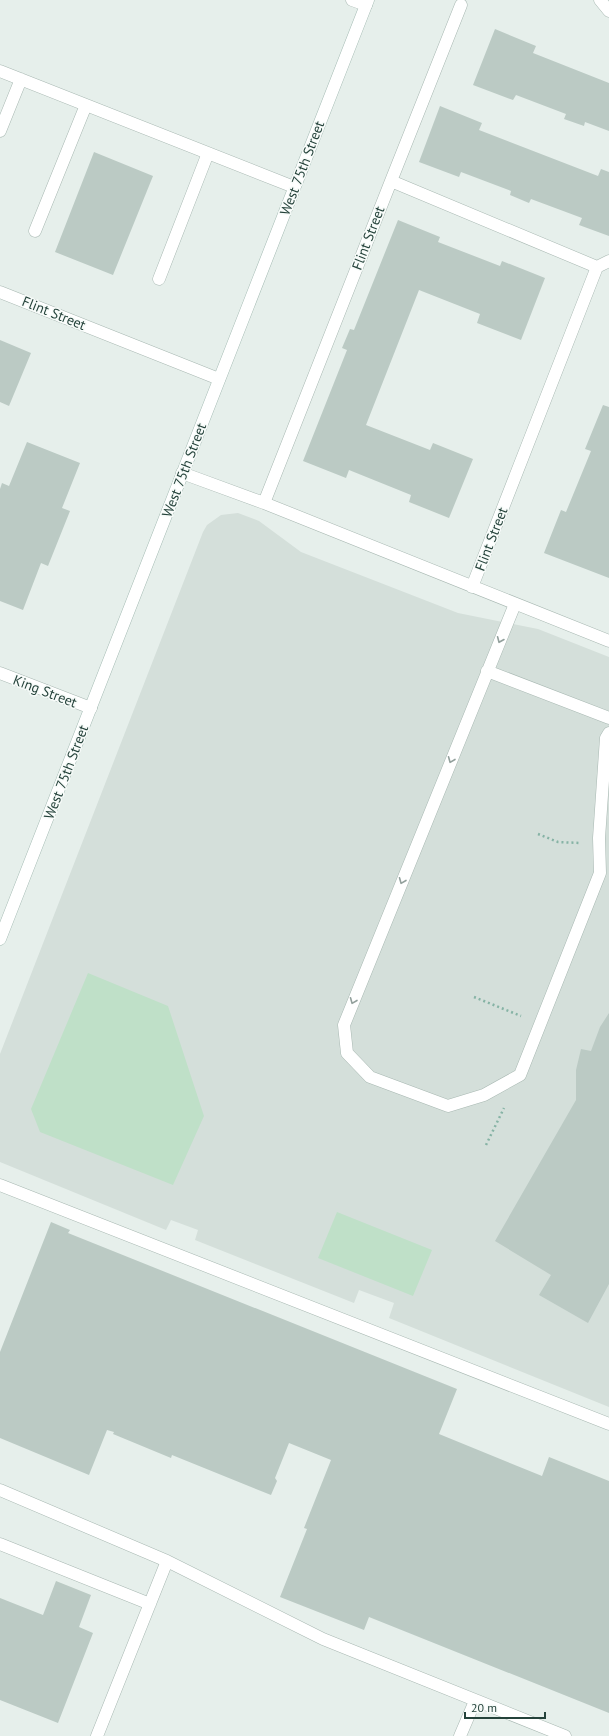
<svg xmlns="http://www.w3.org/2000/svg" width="609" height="1736" font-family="'PT Sans',sans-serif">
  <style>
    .built { fill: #d4dfda }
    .green { fill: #bfe0c8 }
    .building { fill: #bbcac4 }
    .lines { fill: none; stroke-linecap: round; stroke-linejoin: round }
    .service-casing { stroke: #a8b8b2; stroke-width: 13 }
    .minor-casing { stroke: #a8b8b2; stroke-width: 13 }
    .secondary-casing { stroke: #a4bbb3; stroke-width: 13 }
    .path { stroke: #86b3a5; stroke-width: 2.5; stroke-dasharray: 2 3; stroke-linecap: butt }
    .service { stroke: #fff; stroke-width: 12 }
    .minor { stroke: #fff; stroke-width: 12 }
    .secondary { stroke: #fff; stroke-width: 12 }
    .oneway { stroke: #92a09c }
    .labels { text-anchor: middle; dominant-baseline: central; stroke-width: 3; stroke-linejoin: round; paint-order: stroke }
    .street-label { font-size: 14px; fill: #24423a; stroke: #f7fbf9 }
  </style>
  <rect width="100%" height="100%" fill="#e6efeb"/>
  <!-- built -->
  <path class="built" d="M238 513 259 521 301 552 458 613 538 629 609 657V1407L389 1318 394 1303 359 1290 354 1303 195 1240 198 1230 171 1220 166 1230 0 1162V1054L203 532 207 525 221 515Z"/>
  <!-- green -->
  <path class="green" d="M88 973 168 1006 204 1116 173 1185 40 1132 31 1109Z
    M337 1212 432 1250 413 1296 318 1258Z"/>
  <!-- building -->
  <path class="building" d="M495 29 536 46 533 53 609 83V131L585 122 584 126 564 119 566 114 516 95 513 100 473 85Z
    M440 106 482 123 479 130 598 176 601 169 609 172V236L579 225 582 218 531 199 529 203 510 195 511 191 461 172 459 177 419 162Z
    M94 152 153 176 113 275 55 252Z
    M398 220 440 237 438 242 500 266 502 261 545 278 521 340 477 323 480 314 419 290 366 425 430 450 433 443 473 459 449 518 409 502 411 495 349 470 346 478 303 461 347 350 342 348 350 329 354 330Z
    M0 340 31 353 9 406 0 402Z
    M603 405 609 407V578L544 553 561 510 566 512 591 451 585 449Z
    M27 442 80 463 62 508 70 511 48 566 41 563 23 610 0 601V489L2 483 9 486Z
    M609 1013V1284L588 1323 539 1295 551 1275 495 1241 576 1100V1070L581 1049 591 1051 600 1027Z
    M51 1222 70 1230 68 1233 457 1389 439 1434 542 1476 549 1457 609 1481V1713L369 1617 364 1630 280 1597 307 1529 304 1528 331 1460 289 1443 275 1478 277 1481 271 1495 172 1455 171 1458 113 1434 114 1432 107 1430 89 1475 0 1438V1352Z
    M56 1581 91 1595 79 1627 93 1633 58 1723 0 1700V1598L43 1615Z"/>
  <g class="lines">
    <!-- service casing -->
    <g class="service-casing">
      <path id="service" d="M600 0 609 11
        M0 71 294 187
        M0 131 21 79
        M35 231 86 105
        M159 279 208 153
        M515 604 344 1025 347 1053 370 1077 448 1106 484 1095 520 1075 600 873 599 838 606 738 609 733
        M487 671 609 718
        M0 1185 609 1424
        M0 1490 167 1561 323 1639 565 1736
        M0 1544 150 1604
        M97 1736 167 1561
        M460 1736 475 1701"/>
    </g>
    <!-- minor casing -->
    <g class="minor-casing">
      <path id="minor" d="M352 0 366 5
        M391 181 461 5
        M0 292 219 379
        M182 473 264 503 609 641
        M264 503 391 181 597 267 609 261
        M472 587 597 267
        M0 673 91 708"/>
    </g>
    <!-- secondary casing -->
    <g class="secondary-casing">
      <path id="secondary" d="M0 939 368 0"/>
    </g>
    <!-- path -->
    <path class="path" d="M538 834 558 842 580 843
      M474 997 521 1016
      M486 1145 504 1108"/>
    <!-- service -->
    <use href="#service" class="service"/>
    <!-- minor -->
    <use href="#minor" class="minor"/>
    <!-- secondary -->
    <use href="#secondary" class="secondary"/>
  </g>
  <!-- one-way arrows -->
  <defs><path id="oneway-chevron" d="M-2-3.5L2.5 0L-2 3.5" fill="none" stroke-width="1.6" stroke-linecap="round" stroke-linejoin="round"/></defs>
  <g class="oneway">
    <use href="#oneway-chevron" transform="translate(500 640) rotate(113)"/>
    <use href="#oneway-chevron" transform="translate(451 760) rotate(112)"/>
    <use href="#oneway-chevron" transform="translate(402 881) rotate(112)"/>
    <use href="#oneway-chevron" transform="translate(353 1001) rotate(112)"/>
  </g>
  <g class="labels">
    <!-- street labels -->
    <g class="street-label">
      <text transform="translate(302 168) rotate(-69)">West 75th Street</text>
      <text transform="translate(368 238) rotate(-69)">Flint Street</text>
      <text transform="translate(54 313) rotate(22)">Flint Street</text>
      <text transform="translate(184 470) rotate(-69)">West 75th Street</text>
      <text transform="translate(491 539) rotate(-69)">Flint Street</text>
      <text transform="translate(45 691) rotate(21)">King Street</text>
      <text transform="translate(66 772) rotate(-69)">West 75th Street</text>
    </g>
  </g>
  <!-- scale -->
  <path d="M465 1712v6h80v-6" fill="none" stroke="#24423a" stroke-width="2"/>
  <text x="471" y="1712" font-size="12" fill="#24423a" stroke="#f7fbf9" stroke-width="3" paint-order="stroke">20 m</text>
</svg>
